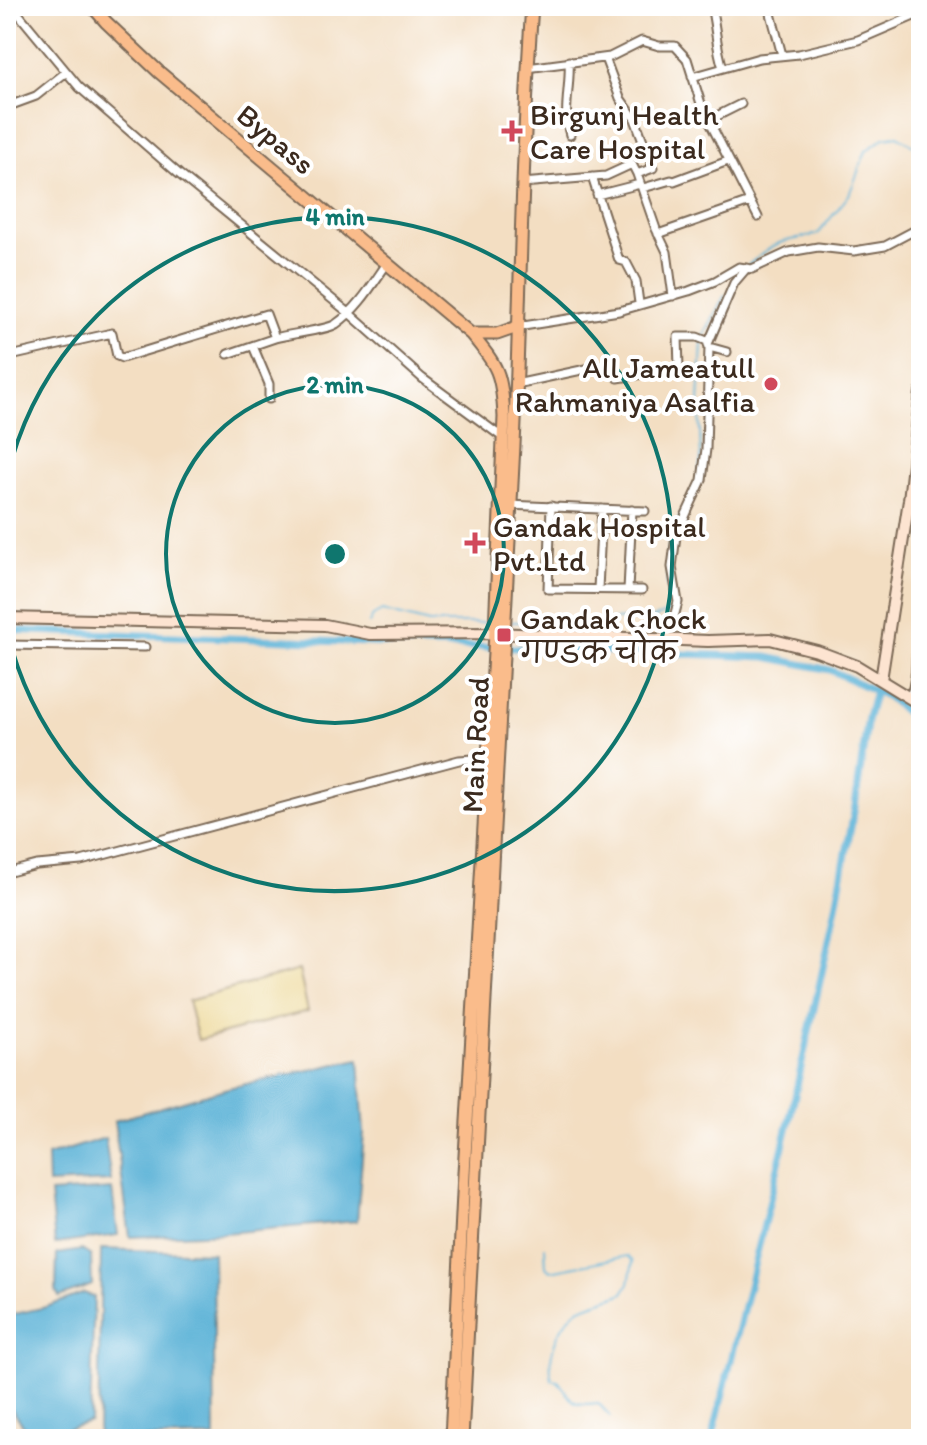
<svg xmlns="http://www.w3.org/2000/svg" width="927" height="1445" font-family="Itim,'Playpen Sans Deva',sans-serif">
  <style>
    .sand { fill: #eeda9e; stroke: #94825e; stroke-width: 2 }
    .water { fill: #59b1d6; stroke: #4a6e7a; stroke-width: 2 }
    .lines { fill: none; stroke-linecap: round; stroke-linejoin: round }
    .stream { stroke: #59b1d6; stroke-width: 2 }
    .canal { stroke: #59b1d6; stroke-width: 7 }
    .street-casing { stroke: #7b6957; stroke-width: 11 }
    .secondary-casing { stroke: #7b6957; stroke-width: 14 }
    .primary-casing { stroke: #7b6957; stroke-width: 15 }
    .street { stroke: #fff; stroke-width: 7 }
    .secondary { stroke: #fde4d1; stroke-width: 10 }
    .primary { stroke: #fabc8b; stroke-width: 11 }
    .ring { fill: none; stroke: #0f766e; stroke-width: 4 }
    .poi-dot { fill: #d1495b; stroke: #fff; stroke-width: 3 }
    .labels { text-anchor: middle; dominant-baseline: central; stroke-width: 8; stroke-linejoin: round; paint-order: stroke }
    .poi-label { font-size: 30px; fill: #3b2a1e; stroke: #fff; text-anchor: start }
    .street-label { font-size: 30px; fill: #3b2a1e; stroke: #fff }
    .centre { fill: #0f766e; stroke: #fff; stroke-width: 4 }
    .ring-label { font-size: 24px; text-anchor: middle; font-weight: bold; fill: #0f766e; stroke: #fff; stroke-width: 8; stroke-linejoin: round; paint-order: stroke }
  </style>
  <rect width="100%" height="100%" fill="#fff"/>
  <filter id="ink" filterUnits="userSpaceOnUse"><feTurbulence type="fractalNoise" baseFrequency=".0125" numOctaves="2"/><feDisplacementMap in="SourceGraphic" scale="16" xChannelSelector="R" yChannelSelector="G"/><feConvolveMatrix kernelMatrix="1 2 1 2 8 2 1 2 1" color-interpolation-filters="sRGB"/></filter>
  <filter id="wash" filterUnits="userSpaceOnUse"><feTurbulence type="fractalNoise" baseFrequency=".006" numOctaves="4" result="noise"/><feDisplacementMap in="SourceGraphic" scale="32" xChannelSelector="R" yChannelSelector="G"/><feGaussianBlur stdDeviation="1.8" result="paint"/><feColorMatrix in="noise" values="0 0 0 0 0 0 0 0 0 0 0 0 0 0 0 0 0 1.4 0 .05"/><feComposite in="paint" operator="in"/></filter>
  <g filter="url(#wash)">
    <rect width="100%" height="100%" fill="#f3dec2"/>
    <!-- sand -->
    <path class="sand" d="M299 970 308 1011 198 1040 188 1001Z"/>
    <!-- water -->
    <path class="water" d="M359 1059 364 1133 357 1221 225 1233 130 1237 114 1121 228 1088Z
      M105 1138 111 1181 48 1184 47 1156Z
      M112 1189 118 1235 55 1244 50 1193Z
      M101 1249 213 1253 215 1437 98 1439Z
      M82 1250 91 1256 92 1285 59 1297 56 1290 57 1254Z
      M84 1293 94 1297 90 1422 33 1439 6 1401V1356L10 1354 6 1344V1316L46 1307Z"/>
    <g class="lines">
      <!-- stream -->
      <path class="stream" d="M748 265 771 247 782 242 818 234 849 195 866 151 884 138 897 136 921 150
        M704 336 725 295
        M697 483 701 459 699 403 702 342
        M512 622 652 619 672 610 667 584 669 539 694 489
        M369 623 373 616 382 611 429 623H491
        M545 1247 546 1267 550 1271 628 1256 633 1261 629 1283 623 1293C610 1300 588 1302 576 1311 557 1327 547 1356 552 1380L558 1381C573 1399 568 1407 598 1403L611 1417"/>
      <!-- canal -->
      <path class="canal" d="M6 630 766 657 830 670 888 697 921 726
        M712 1439 791 1113 832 927 855 806 868 717 875 691"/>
    </g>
  </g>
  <g filter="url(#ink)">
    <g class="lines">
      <!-- street casing -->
      <g class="street-casing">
        <path id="street" d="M12 6 79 87 179 174 349 313 422 378 502 437
          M711 6C716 27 716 47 723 68
          M769 6 782 55
          M605 58 620 98 635 119 653 168 637 174 656 229 667 252 673 296
          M569 61C571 86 562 110 570 135
          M527 68 610 57 642 41 659 46H675L687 59 702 107 758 217
          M692 77 759 58 799 54 858 40 921 13
          M6 107 36 96 65 73
          M709 120 741 104
          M592 177 619 260 626 262 636 281 639 303
          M522 183 606 176 632 164 637 174
          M643 188 671 180 674 181 728 161
          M597 195 640 184
          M658 234 750 202
          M517 327 619 311 689 291 715 281 739 267 752 269 789 252 818 247 854 251 885 246 921 227
          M708 344 734 283 746 269
          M253 346 269 384V399
          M228 354 275 338
          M6 357 112 333 117 356 122 358 266 314 275 338C288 334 328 330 336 324 358 309 372 285 388 262
          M516 384 605 365 612 369 618 378 679 368 678 337H697L707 341 709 347 727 352
          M508 505 645 511
          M551 506 548 589 642 590
          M598 589 602 509
          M628 590 632 510
          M664 638 673 621 678 602 672 567 676 536 702 480 706 449 709 347
          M6 645 145 647
          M910 697C920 672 913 646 921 620
          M6 873 37 865 81 861 459 760 488 758"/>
      </g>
      <!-- secondary casing -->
      <g class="secondary-casing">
        <path id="secondary" d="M6 618 325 625 370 634 495 633 708 641 770 639 817 651 857 666 921 705
          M881 680 909 500 921 392"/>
      </g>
      <!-- primary casing -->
      <g class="primary-casing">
        <path id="primary" d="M92 6 106 22 159 72 471 334C498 367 502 373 504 417L494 653 464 1173 451 1439
          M471 334H497L517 327
          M462 1439C478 1108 499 777 514 445 521 299 521 152 532 6"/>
      </g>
      <!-- street -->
      <use href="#street" class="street"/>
      <!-- secondary -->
      <use href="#secondary" class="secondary"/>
      <!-- primary -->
      <use href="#primary" class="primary"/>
    </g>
  </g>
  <!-- distance rings -->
  <g class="ring">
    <circle cx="335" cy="554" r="169"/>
    <path d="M7 478A337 337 0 1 1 7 630"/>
  </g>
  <!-- markers -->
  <g class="poi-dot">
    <path d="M508 119h8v8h8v8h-8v8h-8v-8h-8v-8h8z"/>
    <circle cx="771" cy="384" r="8"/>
    <path d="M471 531h8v8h8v8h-8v8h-8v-8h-8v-8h8z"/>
    <rect x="496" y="627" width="16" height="16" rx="4"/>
  </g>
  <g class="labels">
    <!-- poi labels -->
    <g class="poi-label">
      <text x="530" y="114">Birgunj Health<tspan x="530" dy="34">Care Hospital</tspan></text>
      <text x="755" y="367" text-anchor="end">All Jameatull<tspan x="755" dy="34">Rahmaniya Asalfia</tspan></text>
      <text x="493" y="526">Gandak Hospital<tspan x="493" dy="34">Pvt.Ltd</tspan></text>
      <text x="520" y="618">Gandak Chock<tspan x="520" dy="34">गण्डक चोक</tspan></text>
    </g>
    <!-- street labels -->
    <g class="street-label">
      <text transform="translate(276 139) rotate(40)">Bypass</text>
      <text transform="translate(475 745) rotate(-87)">Main Road</text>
    </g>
  </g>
  <circle cx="335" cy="554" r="12" class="centre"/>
  <g class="ring-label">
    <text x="335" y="225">4 min</text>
    <text x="335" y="393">2 min</text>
  </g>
  <!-- margin -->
  <rect width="927" height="1445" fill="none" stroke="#fff" stroke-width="32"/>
</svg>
